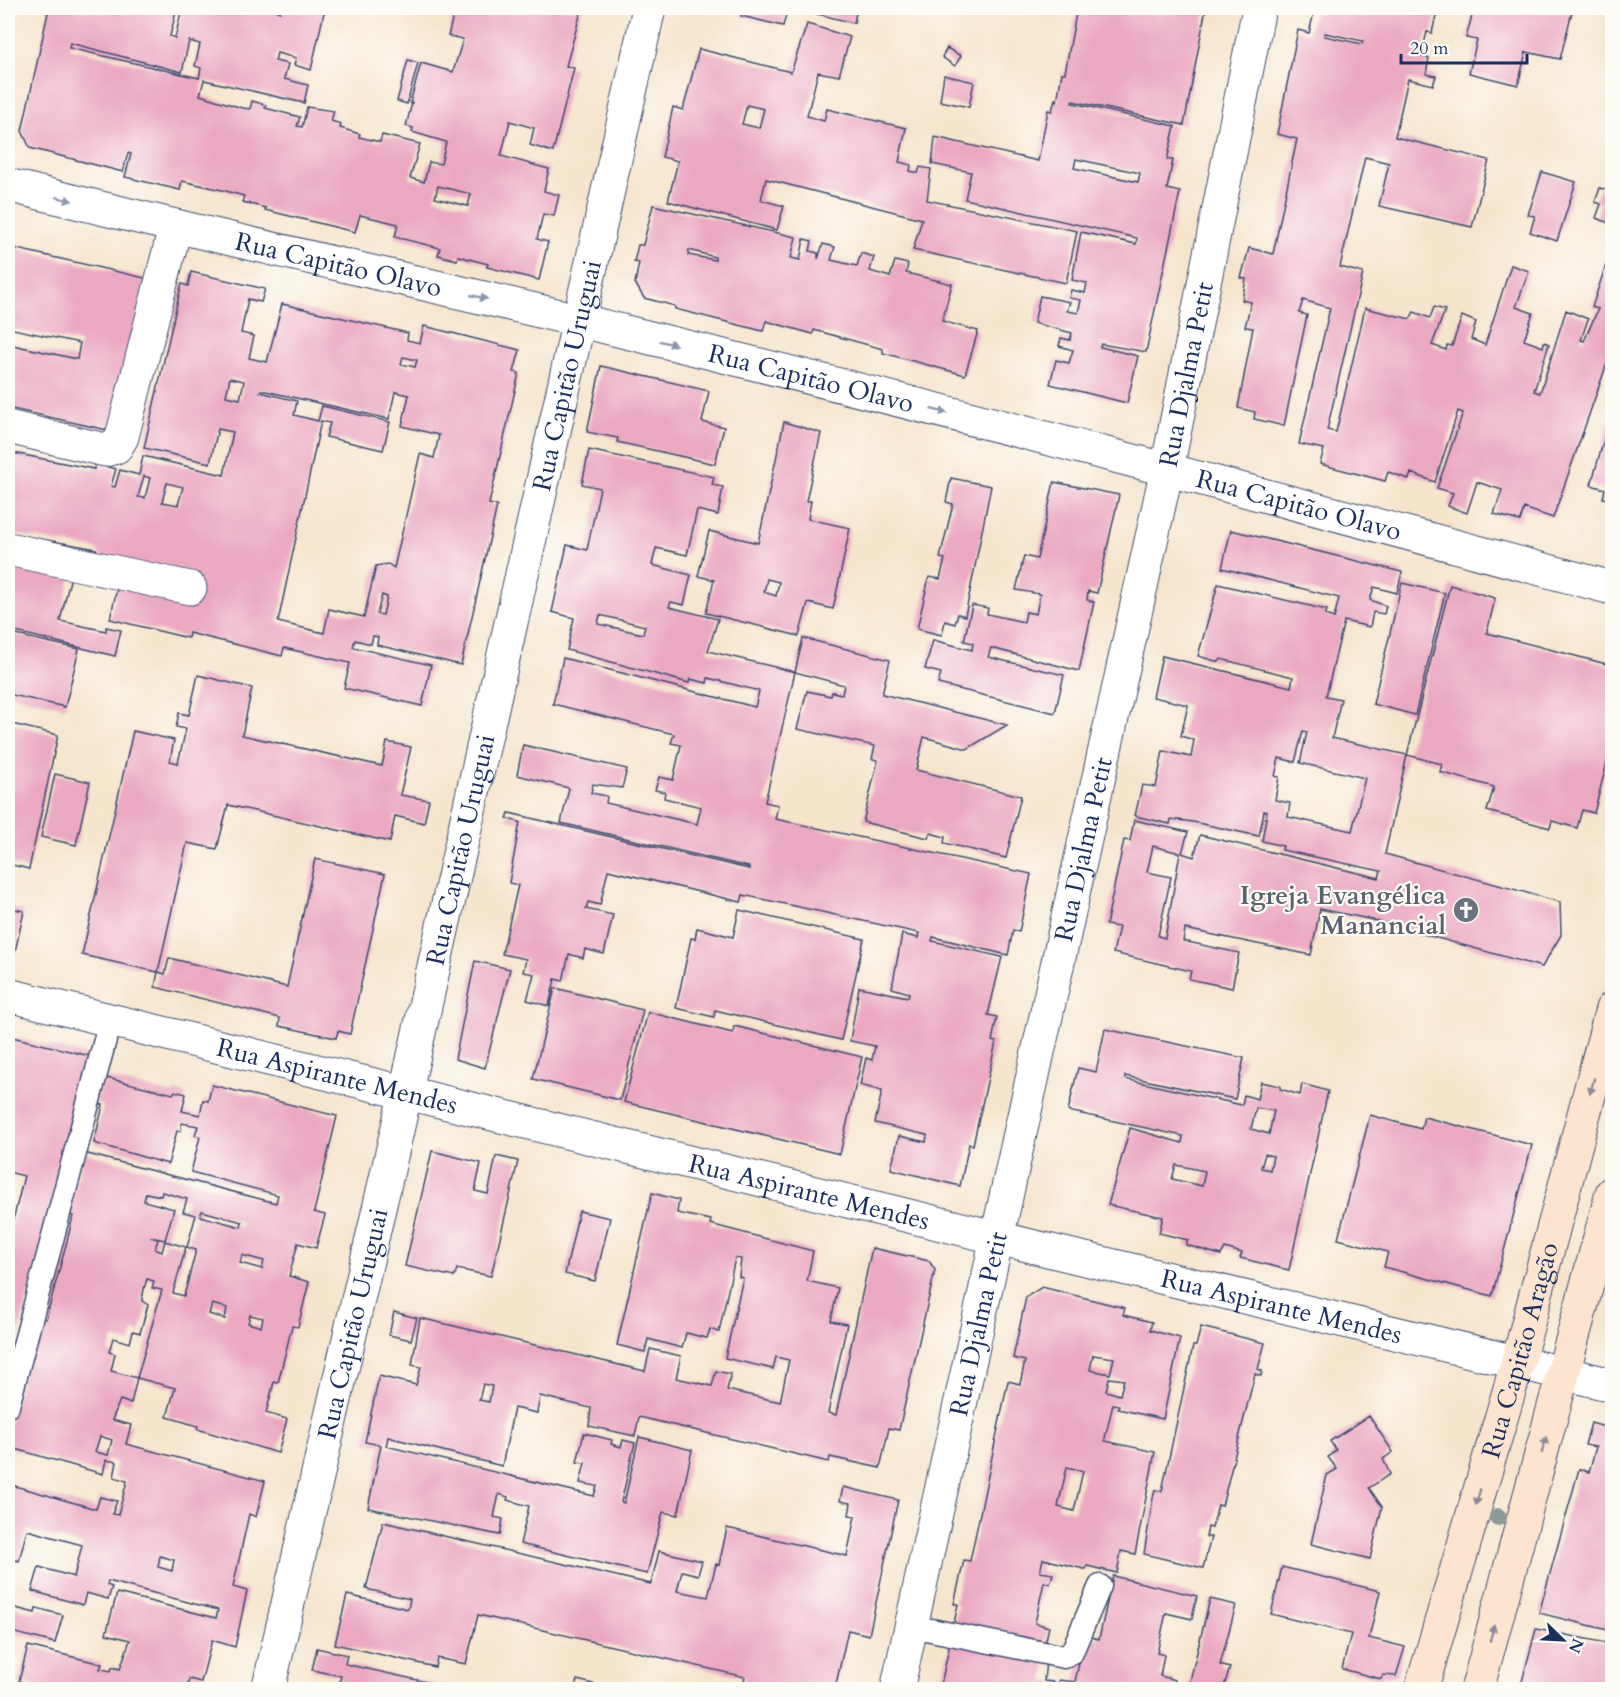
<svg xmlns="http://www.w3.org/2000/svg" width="1620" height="1697" font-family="Cardo,serif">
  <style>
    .building { fill: #eba8c3; fill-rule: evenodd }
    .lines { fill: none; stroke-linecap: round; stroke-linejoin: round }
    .lane-casing { stroke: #3c4a6f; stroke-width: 25 }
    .street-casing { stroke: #3c4a6f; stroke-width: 35 }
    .secondary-casing { stroke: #3c4a6f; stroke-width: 35 }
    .lane { stroke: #fff; stroke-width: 22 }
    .street { stroke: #fff; stroke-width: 33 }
    .secondary { stroke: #fde4d1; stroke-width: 33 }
    .tree { fill: #8c9a98 }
    .oneway { fill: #8d97ae }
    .oneway2 { fill: #8c8a98 }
    .labels { text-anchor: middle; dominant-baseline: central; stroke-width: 4.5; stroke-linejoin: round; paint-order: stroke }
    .street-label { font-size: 26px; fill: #1b2f5e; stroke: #fdfcf7 }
    .worship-label { font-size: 26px; font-weight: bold; fill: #5b616d; stroke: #fdfcf7; text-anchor: end }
  </style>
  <rect width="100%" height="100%" fill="#fdfcf7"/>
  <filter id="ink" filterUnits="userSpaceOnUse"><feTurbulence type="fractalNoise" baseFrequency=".0167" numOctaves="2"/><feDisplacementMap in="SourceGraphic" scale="12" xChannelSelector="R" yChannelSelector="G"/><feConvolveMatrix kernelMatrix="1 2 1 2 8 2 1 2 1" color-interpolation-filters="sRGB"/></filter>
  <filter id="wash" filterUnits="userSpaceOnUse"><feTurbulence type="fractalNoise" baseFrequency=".008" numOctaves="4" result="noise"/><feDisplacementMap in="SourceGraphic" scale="24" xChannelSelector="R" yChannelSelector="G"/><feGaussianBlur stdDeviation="1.35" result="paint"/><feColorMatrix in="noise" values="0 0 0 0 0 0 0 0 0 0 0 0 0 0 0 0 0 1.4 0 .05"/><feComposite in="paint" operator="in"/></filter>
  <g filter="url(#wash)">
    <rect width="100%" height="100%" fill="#f5e5cd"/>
    <g id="blocks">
      <!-- building -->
      <path class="building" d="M49 8H177L170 36 175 38 182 8H278L277 11 280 12 281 8H325L311 70 294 65 296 58 277 53 275 61 288 64 284 79 308 85 304 103 204 80 200 95 242 108 250 109 252 101 266 105 265 108 300 117 297 126 302 127 307 107 334 111 331 121 341 124 340 128 360 134 359 137 380 142 382 135 420 144 410 178 424 182 429 162 441 164 446 142 412 132 413 128 406 126 412 103H410L421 63 453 72 463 39 448 36 455 8H582L566 66 574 68 553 152 530 145 534 128 510 121 501 156 549 169 544 191 559 195 554 216 543 214 537 239 548 242 539 280 487 267 488 264 458 256 457 260 438 255 440 248 395 237 398 224 360 215 355 232 265 210 266 208 242 202 244 196 222 190 182 181 180 190 125 177 131 154 128 153 123 172 30 148 22 131ZM189 41 200 44 195 66 201 68 199 78 69 48 70 43 182 72ZM438 186 471 194 468 206 435 198Z
        M743 8H788L783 26 741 16Z
        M793 8H857L854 23Z
        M1077 8H1206L1184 125 1072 101V103L1175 126 1167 160H1173L1167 189 1180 192 1146 352 1101 344 1100 347 1138 356 1127 403 1050 384 1056 360 1069 363 1073 350 1059 346 1061 338 1070 340 1072 333 1034 323 1040 296 1070 302 1067 311 1078 313 1081 300 1069 298 1071 290 1085 293 1087 283 1072 280 1081 232 1136 244 1137 238 965 199 971 172 932 164 935 137 1038 161 1048 110 1052 111 1055 99 1057 101 1062 73H1065ZM1076 159 1140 173 1138 182 1074 168Z
        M1315 8H1451L1450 14 1437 11 1432 33 1427 32 1421 56 1429 58 1426 74 1436 76 1433 85 1408 79 1395 137 1489 160 1472 227 1379 206 1389 163 1365 157 1340 267 1363 273 1327 430 1336 432 1365 308 1410 319 1414 312 1430 318 1434 307 1445 310 1432 345 1446 350 1447 345 1452 346 1462 316 1476 322 1471 339 1485 345 1511 265 1529 271 1516 307 1533 313 1524 340 1543 347 1544 342 1549 344 1534 391 1540 393 1566 310 1588 319 1581 340 1584 341 1598 309 1592 307 1612 247V349L1553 518 1524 508 1520 521 1494 514 1502 490 1477 482 1467 513 1448 506 1453 493 1437 488 1463 413 1458 411 1435 482 1411 473 1409 479 1388 472 1385 481 1320 464 1324 449 1299 444 1330 308 1303 300 1299 313 1307 315 1284 426 1254 419 1255 412 1238 408 1253 328 1245 327 1251 302 1242 300 1246 279 1241 278 1249 248 1273 254 1297 139 1277 134 1298 30 1309 33ZM1325 33 1363 41 1362 44 1324 36Z
        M1474 8H1573L1560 59 1526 52 1518 85 1469 73 1477 40 1466 38Z
        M807 24 850 37 839 76 818 72 807 116 824 121 827 109 906 128 899 162 911 165 910 171 918 173 920 167 931 169 927 200 1077 231 1066 283 913 250 922 219 766 179 761 200 784 206 777 230 668 201 678 161 662 157 673 107 683 110 699 49 791 72ZM747 105 764 109 759 128 742 124Z
        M947 48 961 56 955 66 942 57Z
        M408 60 418 63 407 104 397 101Z
        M944 75 974 82 969 107 940 101Z
        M1542 172 1576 182 1557 241 1530 232 1535 216 1528 215Z
        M1600 188 1612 191V224L1596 218 1601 204 1595 202Z
        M653 205 796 237 791 258 800 260 804 239 812 241 810 251 818 253V259L823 244 835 247 831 260 857 266 861 253 874 257 870 271 890 277 895 261 908 264 906 273 952 284 942 321 978 331 965 375 883 353V349L814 330 813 334 766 321 763 331 675 309V306L644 298 635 283 639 263 634 262 638 245H643ZM689 250 715 257V260L688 255Z
        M13 248 145 278 116 432 8 408V344L77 359 80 343 8 328V273Z
        M191 272 265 289 261 302 248 299 241 333 254 336 249 358 267 362 282 304 408 333 407 340 420 343 424 326 520 350 514 372 519 373 489 504 497 506 461 665 377 645 378 637 373 636 371 644 355 640 353 647 431 665 422 706 344 688 350 663 284 648 282 656 189 633 188 638 110 619 118 584 96 549 8 533V452L94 469 95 464 116 469 111 486 115 487 120 470 139 475 143 456 224 475 233 432 218 429 210 463 144 448 181 286 182 284 188 286ZM403 357 417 360 415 367 401 364ZM230 378 244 381 240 399 226 396ZM261 390 389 419 395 392 409 395 402 426 439 435 434 458 420 454 394 568 388 564 376 566 364 617 329 609 324 633 278 622 321 421 330 423 326 437 383 450 390 422 322 406 318 421 294 415 297 401 260 392ZM144 476 150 478 145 498 138 497ZM167 483 183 487 178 505 162 502ZM382 595 387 597 383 615 377 614Z
        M601 366 709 391 702 422 724 427 715 464 617 442 618 438 587 432Z
        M1612 411V500L1603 498 1605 489 1591 485Z
        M784 422 821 433 806 501H811L808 519 850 528 833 609 808 603 799 636 706 613 714 580 698 576 709 531 758 543ZM767 579 779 582 776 596 764 592Z
        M589 450 714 477 712 485 723 487 718 515 697 510 687 555 656 548 652 565 691 575 684 605 671 602 669 607 718 619 708 651 795 672 765 802 778 805 775 819 1031 874 1019 932 1013 930 1008 955 933 937 932 941 1002 957 988 1015 997 1017 992 1041 996 1042 973 1145 969 1144 960 1186 891 1169 899 1136 926 1142 927 1135 875 1123 882 1091 860 1085 866 1058 872 1060 875 1046 850 1041 859 987 908 997 909 993 892 988 902 934 918 938 919 933 743 895 741 902 608 870 600 905 588 902 586 909 613 915 604 954 585 949 583 958 569 954 563 981 555 979 549 1006 527 1000 534 974 523 972 526 959 502 954 518 885 509 883 520 822 507 819 509 813 749 869V867L561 823 569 788 517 775 523 745 627 769 622 788 593 784 591 793 607 796 606 803 697 824 701 807 664 798 665 792 655 790 659 777 673 780 681 745 671 743 674 734 553 704 563 658 755 707 759 691 708 678 707 683 690 679 689 683 567 650 574 618 552 612 567 545 587 550 600 488 582 484ZM600 615 645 626 643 634 598 624Z
        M951 478 991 486 965 616 958 614 955 624 945 621 942 635 917 629 929 577 940 579 945 559 940 558 953 504 946 502Z
        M1054 482 1119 495 1097 593 1088 591 1087 600 1094 602 1079 671 991 648 988 657 1064 675 1055 713 938 684 941 673 925 669 933 640 972 650 973 643 964 641 972 605 988 608 987 614 1024 622 1026 612 1036 614 1040 594 1016 590 1024 556 1037 559Z
        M1231 530 1402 572 1397 593 1374 587 1370 600 1386 606 1384 614 1373 612 1370 627 1344 621 1326 696 1341 699 1332 738 1407 755 1385 854 1560 902 1561 935 1542 967 1369 919 1320 909 1311 955 1185 929 1183 941 1239 953 1232 988 1189 979 1191 971 1113 953 1119 927 1106 925 1124 840 1130 841 1134 820 1188 832 1182 853 1194 857 1200 835 1379 878 1381 871 1282 850 1283 846 1262 841 1267 812 1264 811 1259 836 1193 822 1171 819 1170 824 1135 816 1142 785 1156 787 1163 751 1191 757 1194 740 1181 736 1188 705 1153 697 1162 656 1291 687 1293 677 1221 659 1219 662 1198 656 1218 584 1327 610 1325 615 1334 618 1339 598 1222 568ZM1303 731 1307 732 1300 763 1365 778 1352 831 1288 817 1290 803 1275 800 1279 777 1275 776 1279 758 1295 762ZM1153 846 1180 853 1165 938 1158 936 1171 877 1147 872Z
        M8 561 71 576 60 621 106 631V627L121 630 115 656 8 630Z
        M1402 583 1445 593 1415 715 1373 704Z
        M1450 585 1495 598 1487 633 1610 665 1612 669V743L1594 813 1582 810 1577 828 1552 821 1550 828 1487 811 1494 787 1440 772 1442 764 1407 755Z
        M8 633 79 649 65 707 8 694Z
        M803 638 890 660 882 694 1007 725 967 749 924 737 916 770 1021 796 1006 858 944 843 945 837 930 833 928 838 863 822 878 760 872 759 875 746 797 729 807 691 831 696 832 692 842 694 844 685 795 672Z
        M198 675 252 688 242 735 382 766 387 742 411 747 400 795 429 800 424 823 395 816 390 842 228 805 217 849 187 843 158 972 82 955 133 731 174 740 170 761 178 763 186 729 176 727 179 713 189 715Z
        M8 723 58 735 29 869 8 864Z
        M55 774 90 782 76 845 41 837Z
        M315 859 385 874 350 1034 338 1031 336 1038 279 1026 280 1018 155 987 158 972 165 974 169 958 287 987Z
        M10 908 24 911 15 952 8 950Z
        M739 910 864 939 841 1040 715 1010 714 1017 676 1008 691 938 695 939 697 928 733 937Z
        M475 961 510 969 485 1068 455 1059Z
        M555 988 643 1010 620 1100 533 1079Z
        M648 1012 733 1033 734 1026 862 1057 840 1154 624 1102Z
        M1105 1029 1244 1058 1235 1099 1125 1076V1079L1242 1105 1244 1095 1257 1099 1261 1082 1280 1086V1089L1300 1095 1302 1084 1328 1091 1289 1270 1240 1258 1242 1253 1225 1248 1221 1255 1186 1245 1188 1240 1159 1233 1163 1217 1108 1205 1130 1128 1182 1143 1183 1136 1068 1111 1078 1068 1096 1072ZM1256 1108 1274 1111 1269 1134 1251 1129ZM1265 1154 1273 1156 1270 1170 1261 1168ZM1176 1165 1205 1171 1202 1186 1172 1179Z
        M8 1036 90 1056 8 1374V1241L24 1176 8 1172Z
        M103 1077 173 1094 175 1091 186 1094 182 1111 200 1115 203 1100 208 1101 212 1085 337 1116 314 1212 325 1215 316 1248 298 1243 289 1276 309 1282 298 1327 292 1326 278 1383 274 1382 266 1413 287 1419 278 1453 197 1429 198 1426 167 1417 175 1388 137 1378 162 1290 152 1288 154 1281 147 1279 144 1289 142 1301 148 1305 140 1333 133 1331 130 1343 113 1338 109 1352 115 1354 111 1371 137 1378 131 1404 120 1400 112 1420 131 1425 126 1444 265 1481 256 1517 249 1514 233 1587 247 1591 235 1647 212 1640 201 1682 189 1679 187 1689H44L19 1681 28 1646 102 1664 100 1669 111 1671 112 1667 120 1669 130 1640 106 1634 117 1593 216 1618 218 1610 108 1581 107 1585 112 1587 108 1599 86 1593 83 1605 32 1591 39 1567 74 1577 82 1545 27 1530 19 1561 8 1558 10 1514H8V1484L96 1509 100 1497 117 1501 112 1514 118 1515 127 1481 114 1477 117 1462 112 1461 106 1460 103 1474 8 1447V1428L21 1381 40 1318 46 1319 67 1241 73 1216 68 1214 84 1153 276 1203 278 1195 191 1172 200 1137 195 1135 198 1126 182 1123 180 1131H177L168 1164 94 1143 103 1105 96 1104ZM162 1192 187 1199 183 1212 196 1215 187 1247 196 1250 184 1296 173 1293 186 1247 165 1241 162 1252 155 1249 158 1239 150 1237 165 1240 174 1209 144 1201 146 1193 161 1196ZM202 1211 242 1222 241 1227 200 1216ZM242 1255 264 1261 262 1269 240 1263ZM212 1304 227 1308 225 1319 209 1314ZM250 1315 263 1318 261 1327 248 1323ZM100 1436 112 1440 108 1455 95 1452ZM160 1556 174 1560 172 1571 158 1567Z
        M1370 1115 1421 1129 1424 1117 1532 1145 1492 1296 1384 1267 1388 1252 1338 1239Z
        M432 1151 481 1163 475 1191 488 1194 496 1156 518 1161 491 1276 457 1269 454 1277 405 1266Z
        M652 1193 679 1200 677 1213 711 1220 710 1224 813 1251 807 1281 838 1288 831 1321 847 1324 828 1413 836 1415 872 1248 929 1261 935 1270 899 1430 889 1428 880 1468 830 1457 829 1462 639 1417 635 1436 589 1426 591 1408 540 1396 537 1413 514 1408 502 1466 388 1437 386 1446 594 1496 597 1486 580 1483 585 1463 577 1462 584 1433 612 1440 611 1444 621 1447 623 1440 635 1443 621 1502 624 1503 639 1437 692 1450 678 1515 663 1512 647 1574 520 1544 529 1506 507 1500 508 1497 499 1494 494 1517 503 1519 500 1535 368 1508 381 1445 365 1442 379 1376 416 1385 421 1367 412 1365 420 1318 645 1371 650 1349 681 1356 676 1378 712 1386 716 1371 731 1374 727 1390 780 1402 789 1360 776 1357 773 1369 725 1358 743 1278 739 1277 741 1259 735 1258 719 1332 710 1329 707 1338 686 1333 682 1348 648 1339 645 1352 617 1345ZM483 1384 492 1386 489 1402 479 1400Z
        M579 1211 610 1218 595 1281 565 1274Z
        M1042 1287 1125 1308 1123 1315 1152 1322 1150 1330 1180 1338 1163 1419 1118 1409 1119 1405 1113 1404 1105 1438V1441L1155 1452 1135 1554 1121 1551 1117 1573 1087 1566 1086 1569H1084L1043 1559 1040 1572 1053 1574 1050 1584 1044 1582 1035 1623 1049 1627 1044 1648 953 1628 958 1604H954L964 1560 970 1561 1008 1381 1020 1384 1025 1361 1013 1358 1026 1297ZM1093 1355 1114 1358 1110 1374 1090 1370ZM1109 1378 1124 1380 1120 1395 1106 1391ZM1067 1467 1083 1471 1074 1511 1058 1507Z
        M394 1312 417 1318 411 1340 389 1335Z
        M1201 1327 1265 1343 1258 1369 1262 1371 1261 1376 1255 1374 1222 1506 1218 1505 1212 1528 1208 1527 1206 1537H1211L1203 1568 1144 1554 1153 1498 1155 1490 1162 1491 1193 1346H1196Z
        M1369 1416 1393 1452 1383 1459 1390 1474 1369 1488 1382 1507 1370 1559 1311 1544 1327 1475 1337 1469 1328 1457 1336 1450 1330 1441Z
        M1591 1423 1612 1429V1631L1539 1613 1579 1469 1589 1472 1596 1447 1585 1445Z
        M843 1487 898 1500 869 1635 848 1630 835 1689H742L745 1677 478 1615 466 1664 437 1658 435 1667 335 1644 347 1595 408 1609 410 1599 366 1589 383 1522 651 1584 659 1551 702 1561 698 1575 682 1571 677 1591 708 1597 716 1564 719 1565 727 1528 847 1556 855 1516 849 1515 851 1503 840 1501Z
        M1282 1567 1380 1591 1369 1638 1405 1647 1396 1676 1383 1675 1381 1679 1342 1669 1351 1634 1271 1614Z
        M1113 1576 1197 1596 1192 1619 1166 1613 1157 1653 1164 1655 1160 1676 1175 1680 1173 1689H1057L1059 1680 1075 1682 1085 1636 1099 1639Z
        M1210 1599 1236 1605 1220 1665 1230 1668 1223 1689H1188Z
        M8 1606 35 1613 36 1608 63 1615 55 1643 8 1631Z
        M1536 1629 1612 1644V1689H1520Z
        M951 1639 1046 1660 1044 1681 1053 1682 1051 1689H978L941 1684Z
        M317 1648 347 1655 345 1664 458 1689H338L341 1676 312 1670Z
        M577 1680 614 1689H575Z"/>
    </g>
  </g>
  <g filter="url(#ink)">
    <use href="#blocks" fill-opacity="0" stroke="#3c4a6f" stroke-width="1.5"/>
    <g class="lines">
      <!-- lane casing -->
      <g class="lane-casing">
        <path id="lane" d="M8 1406 110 1021
          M911 1626 1064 1657 1072 1652 1100 1586"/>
      </g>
      <!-- street casing -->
      <g class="street-casing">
        <g id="street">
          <path id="s1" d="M8 185C212 237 418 281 622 331 954 412 1283 500 1612 588"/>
          <path d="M8 427 105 450 116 447 122 437 175 228"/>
          <path d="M8 549 190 588"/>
          <path id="s2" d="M8 995 1035 1247 1612 1385"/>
          <path id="s3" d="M268 1690 399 1122 649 8"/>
          <path id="s4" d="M897 1690 1167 469 1259 8"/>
        </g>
      </g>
      <!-- secondary casing -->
      <g class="secondary-casing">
        <g id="secondary">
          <path id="s5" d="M1421 1690 1518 1361 1612 1009"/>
          <path d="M1477 1690 1612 1193"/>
        </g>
      </g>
      <!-- lane -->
      <use href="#lane" class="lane"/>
      <!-- street -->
      <use href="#street" class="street"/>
      <!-- secondary -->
      <use href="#secondary" class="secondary"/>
    </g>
    <!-- trees -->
    <circle class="tree" cx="1498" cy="1517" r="9"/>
    <!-- one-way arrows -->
    <defs><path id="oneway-solid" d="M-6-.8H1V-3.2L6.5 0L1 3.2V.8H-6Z" transform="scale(1.5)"/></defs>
    <g class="oneway">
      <use href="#oneway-solid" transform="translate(64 199) rotate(14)"/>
      <use href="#oneway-solid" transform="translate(479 297) rotate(13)"/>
      <use href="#oneway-solid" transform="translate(668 343) rotate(14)"/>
      <use href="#oneway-solid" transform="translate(939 411) rotate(14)"/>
    </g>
    <g class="oneway2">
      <use href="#oneway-solid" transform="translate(1592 1086) rotate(105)"/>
      <use href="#oneway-solid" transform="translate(1544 1445) rotate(-75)"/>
      <use href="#oneway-solid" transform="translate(1478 1497) rotate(107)"/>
      <use href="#oneway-solid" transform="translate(1492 1633) rotate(-75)"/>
    </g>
  </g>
  <!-- icons -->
  <defs>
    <g id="church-disc" transform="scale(1.35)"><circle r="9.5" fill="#6b7280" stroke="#fdfcf7"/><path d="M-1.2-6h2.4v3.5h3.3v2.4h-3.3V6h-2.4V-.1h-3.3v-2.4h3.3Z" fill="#fff"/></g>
  </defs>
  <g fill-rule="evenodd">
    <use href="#church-disc" x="1466" y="910"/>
  </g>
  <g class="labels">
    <!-- street labels -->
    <g class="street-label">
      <text stroke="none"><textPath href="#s1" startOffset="340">Rua Capitão Olavo</textPath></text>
      <text stroke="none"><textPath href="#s3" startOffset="1348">Rua Capitão Uruguai</textPath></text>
      <text stroke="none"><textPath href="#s4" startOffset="1347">Rua Djalma Petit</textPath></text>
      <text stroke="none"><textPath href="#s1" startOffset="826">Rua Capitão Olavo</textPath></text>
      <text stroke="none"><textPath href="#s1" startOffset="1330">Rua Capitão Olavo</textPath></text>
      <text stroke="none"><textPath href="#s3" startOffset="862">Rua Capitão Uruguai</textPath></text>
      <text stroke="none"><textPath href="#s4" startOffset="861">Rua Djalma Petit</textPath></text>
      <text stroke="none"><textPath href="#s2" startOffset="339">Rua Aspirante Mendes</textPath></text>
      <text stroke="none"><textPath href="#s2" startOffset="825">Rua Aspirante Mendes</textPath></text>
      <text stroke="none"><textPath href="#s2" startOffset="1311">Rua Aspirante Mendes</textPath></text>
      <text stroke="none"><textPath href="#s3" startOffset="376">Rua Capitão Uruguai</textPath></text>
      <text stroke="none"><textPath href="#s4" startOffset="375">Rua Djalma Petit</textPath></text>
      <text stroke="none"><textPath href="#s5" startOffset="354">Rua Capitão Aragão</textPath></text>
    </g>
    <!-- worship labels -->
    <g class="worship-label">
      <text x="1446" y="895">Igreja Evangélica<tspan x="1446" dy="30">Manancial</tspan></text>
    </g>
  </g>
  <!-- margin -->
  <rect width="1620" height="1697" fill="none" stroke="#fdfcf7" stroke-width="30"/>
  <!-- north arrow -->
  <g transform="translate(1563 1640) rotate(114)" stroke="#fdfcf7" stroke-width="4.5" paint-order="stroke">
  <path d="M0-4.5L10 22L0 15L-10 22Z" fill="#1b2f5e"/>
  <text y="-9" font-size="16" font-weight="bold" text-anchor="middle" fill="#1b2f5e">N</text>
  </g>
  <!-- scale -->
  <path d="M1401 54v9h126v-9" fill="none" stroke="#1b2f5e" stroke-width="3"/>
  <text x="1410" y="54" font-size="18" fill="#1b2f5e" stroke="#fdfcf7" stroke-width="4.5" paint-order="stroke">20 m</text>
</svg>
